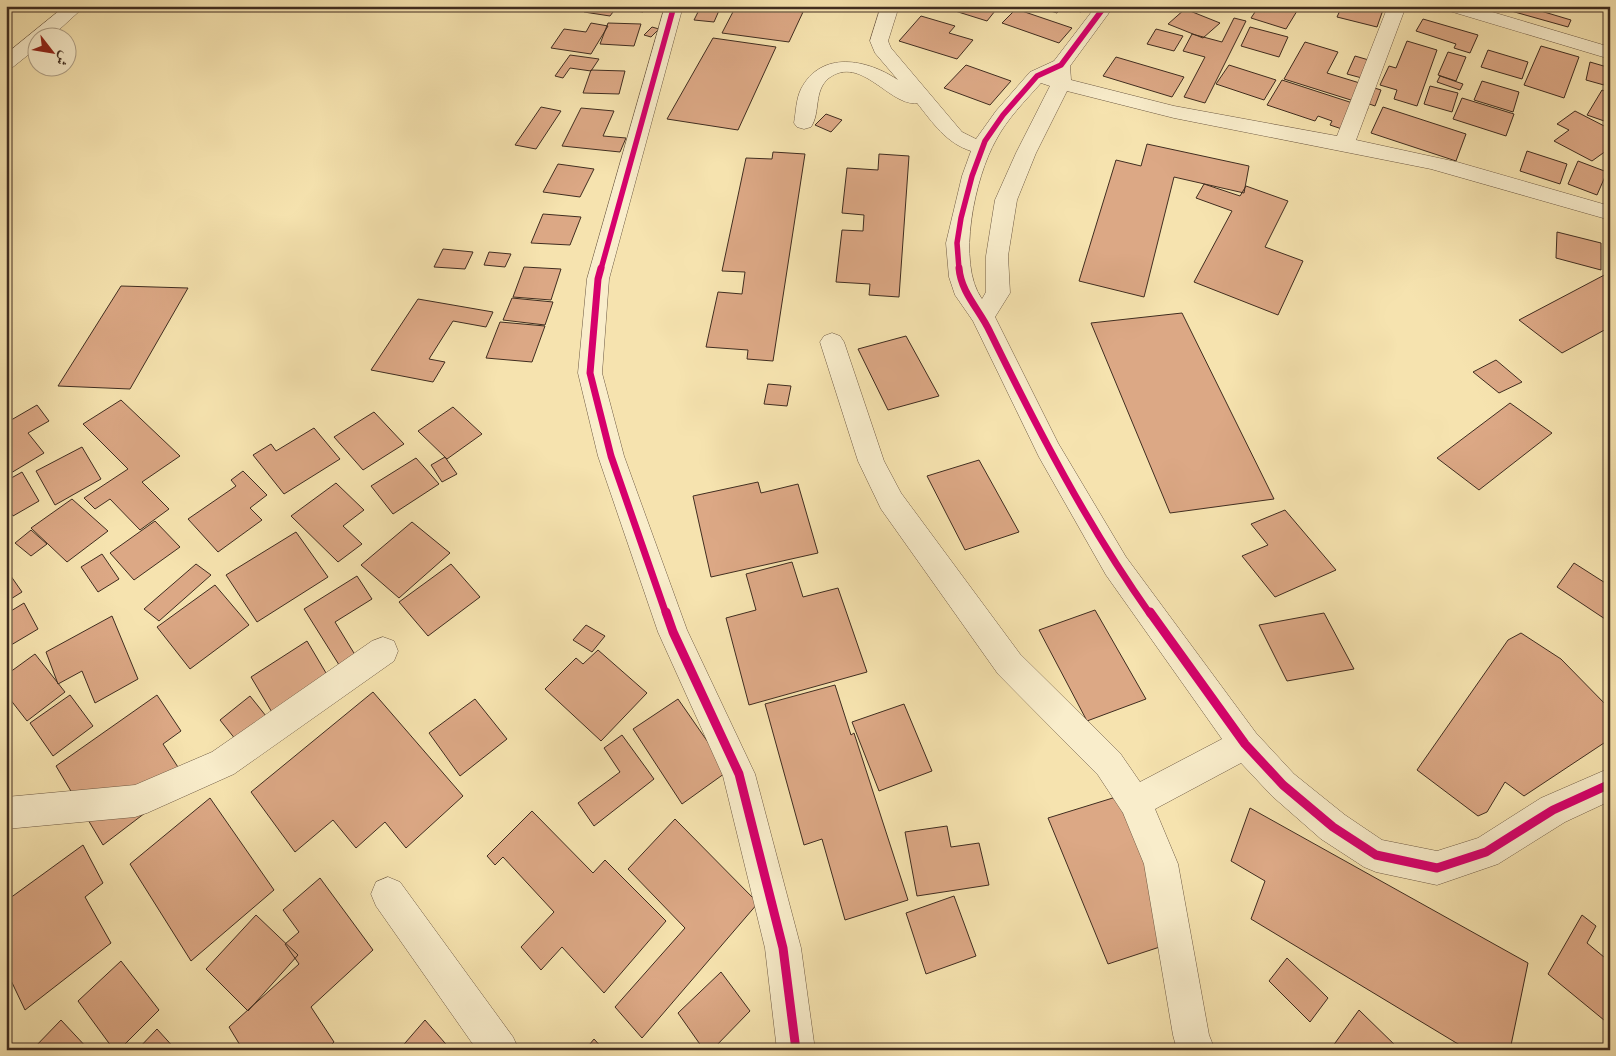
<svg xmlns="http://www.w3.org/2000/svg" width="1616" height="1056" font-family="'EB Garamond',Amiri,serif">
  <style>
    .building { fill: #dca885; stroke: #402d20 }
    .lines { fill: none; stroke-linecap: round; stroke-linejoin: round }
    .minor-casing { stroke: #6e5a44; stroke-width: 1 }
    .minor { fill: #f9edcb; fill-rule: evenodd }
    .cycleway-far2-casing { stroke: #f9edcb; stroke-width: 8 }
    .cycleway-far1-casing { stroke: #f9edcb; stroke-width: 10 }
    .cycleway-casing { stroke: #f9edcb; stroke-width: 12 }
    .cycleway-far2 { stroke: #d6006c; stroke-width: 5.5 }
    .cycleway-far1 { stroke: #d6006c; stroke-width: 7 }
    .cycleway { stroke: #d6006c; stroke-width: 9 }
  </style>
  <rect width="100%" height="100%" fill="#f6e3af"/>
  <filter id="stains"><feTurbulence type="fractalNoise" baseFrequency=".004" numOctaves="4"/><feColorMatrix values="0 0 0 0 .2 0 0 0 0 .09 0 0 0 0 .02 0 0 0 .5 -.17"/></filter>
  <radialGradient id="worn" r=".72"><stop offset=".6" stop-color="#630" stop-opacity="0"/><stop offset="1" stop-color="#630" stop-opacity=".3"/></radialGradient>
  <!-- building -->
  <path class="building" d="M589 6H647L643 12 616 8 610 16 584 12Z
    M701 6H721L714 22 694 20Z
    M736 6H759L803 12 789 42 722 33Z
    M939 6H999L987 21Z
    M1035 6H1063L1057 13Z
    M1072 6H1086L1081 12 1070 9Z
    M1259 6H1281L1297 11 1286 29 1251 18Z
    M1342 6H1380L1384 7 1377 27 1337 17Z
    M1505 6H1524L1571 20 1568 27 1504 9Z
    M1016 9 1072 28 1059 43 1002 23Z
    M1185 9 1220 23 1203 38 1168 24Z
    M921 16 955 26 949 33 973 40 957 59 899 41Z
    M1234 18 1246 21 1205 103 1184 97 1205 57 1183 51 1192 34 1222 42Z
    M1423 19 1478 35 1470 53 1454 48 1456 44 1416 31Z
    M591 23 608 26 591 54 551 48 564 29 586 32Z
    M608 23 641 24 634 46 600 44Z
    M652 27 659 29 651 37 644 35Z
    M1250 27 1288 37 1279 57 1241 46Z
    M1156 29 1183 36 1174 51 1147 44Z
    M713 38 776 47 738 130 667 119Z
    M1407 41 1437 50 1417 106 1394 99 1397 90 1380 85 1389 66 1396 68Z
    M1305 42 1338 52 1327 73 1363 84 1354 101 1284 79Z
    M1541 46 1579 57 1564 98 1524 85Z
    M1488 50 1528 62 1522 79 1481 67Z
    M1448 52 1466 57 1456 81 1438 75Z
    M570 55 599 59 591 71 570 68 563 78 555 76Z
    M1355 56 1379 63 1373 81 1347 74Z
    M1116 57 1184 77 1172 97 1103 76Z
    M1590 62 1607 67 1604 85 1586 80Z
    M966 65 1011 81 990 105 944 88Z
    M1229 65 1276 80 1264 100 1216 84Z
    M591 70 625 71 619 94 583 93Z
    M1440 76 1463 84 1460 90 1437 82Z
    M1282 80 1368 108 1354 133 1330 125 1332 121 1318 116 1315 121 1267 105Z
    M1482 81 1519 92 1513 112 1474 100Z
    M1368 86 1381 90 1375 106 1361 101Z
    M1430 86 1458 93 1452 112 1424 104Z
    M1602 90 1610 93V123L1587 115Z
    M1462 98 1514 114 1506 136 1453 119Z
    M541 107 561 111 536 149 515 145Z
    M1383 107 1466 134 1456 161 1371 133Z
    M581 108 614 111 603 136 626 138 620 152 562 146Z
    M1575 111 1610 129V148L1592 161 1554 141 1569 130 1557 124Z
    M826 114 842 120 831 132 815 125Z
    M1147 144 1249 166 1244 193 1174 177 1144 297 1079 281 1116 160 1141 166Z
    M1527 151 1567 164 1560 184 1520 171Z
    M773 152 805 154 773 361 747 359 748 350 706 347 718 292 742 294 745 272 722 271 746 158 772 159Z
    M879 154 909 156 899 297 869 295 870 284 836 282 842 230 863 231 864 215 842 213 847 168 878 170Z
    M1578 161 1607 172 1597 195 1568 184Z
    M558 164 594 169 580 197 543 192Z
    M1204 184 1240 196 1246 186 1288 201 1265 247 1303 261 1278 315 1194 282 1232 211 1196 198Z
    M543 214 581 217 570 245 531 243Z
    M1557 232 1601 243V270L1556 258Z
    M443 249 473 252 465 269 434 267Z
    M489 252 511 254 505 267 484 265Z
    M524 267 561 269 551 300 513 297Z
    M1610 272V327L1562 353 1519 320Z
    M121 286 188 288 130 389 58 386Z
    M512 298 553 302 545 325 503 320Z
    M418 299 493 312 486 327 453 321 429 359 445 362 433 382 371 370Z
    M1182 313 1274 499 1170 513 1091 323Z
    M500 322 545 326 532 362 486 358Z
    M906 336 939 396 888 410 858 349Z
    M1496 360 1522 382 1499 393 1473 372Z
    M768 384 791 386 787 406 764 404Z
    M121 400 180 456 142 482 169 509 140 530 110 499 95 509 84 498 128 469 83 424Z
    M1510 403 1552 433 1479 490 1437 458Z
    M37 405 49 421 28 433 44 453 6 476V423Z
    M453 407 482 434 447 459 418 431Z
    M374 412 404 444 363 470 334 437Z
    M314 428 340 459 284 494 253 455 271 444 276 451Z
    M82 447 101 479 55 505 36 471Z
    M445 457 457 474 442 482 431 465Z
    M416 458 439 484 393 514 371 486Z
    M979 460 1019 532 965 550 927 476Z
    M243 471 267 495 250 508 262 520 218 552 188 519 236 486 231 480Z
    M22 472 39 501 13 516 6 504V481Z
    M758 482 761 493 798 484 818 553 711 577 693 496Z
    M336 483 364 510 343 526 362 544 338 562 291 516Z
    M72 499 108 531 67 562 31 528Z
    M1285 510 1336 570 1275 597 1242 556 1268 545 1251 524Z
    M155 521 180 547 134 580 110 553Z
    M412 522 450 553 399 598 361 565Z
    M31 530 47 544 31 556 15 543Z
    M296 532 328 577 257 622 226 575Z
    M102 554 119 579 98 592 81 567Z
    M792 562 803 597 838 588 867 672 749 705 726 618 756 610 746 574Z
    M1574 563 1610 586 1608 621 1557 587Z
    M196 564 211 575 159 621 144 609Z
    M451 564 480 597 428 636 399 602Z
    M6 569 22 592 6 602Z
    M357 576 372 599 335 622 357 658 341 668 304 609Z
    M215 585 249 625 190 669 157 627Z
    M24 603 38 629 6 648V614Z
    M1095 610 1146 699 1087 721 1039 630Z
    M1324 613 1354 669 1287 681 1259 625Z
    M112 616 138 679 95 703 82 671 58 684 46 652Z
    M586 625 605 636 592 652 573 640Z
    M1521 633 1561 659 1610 709V739L1524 796 1505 782 1487 812 1478 816 1417 770 1508 640Z
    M307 641 329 678 273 714 251 677Z
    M598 650 647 693 601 741 545 689 576 658 583 664Z
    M35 654 65 692 27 721 6 694V675Z
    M835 685 851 735 854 733 908 900 845 920 822 839 804 845 765 704Z
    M373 692 463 796 406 848 385 822 356 848 333 820 295 852 251 792Z
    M70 695 93 726 53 756 30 723Z
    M157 695 181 731 163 744 187 781 103 845 56 766Z
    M250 696 270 721 240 745 220 720Z
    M475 699 507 739 460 776 429 733Z
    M678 699 728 771 682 804 633 729Z
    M904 704 932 771 879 791 852 722Z
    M622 735 654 779 594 826 578 803 620 772 604 748Z
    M1116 797 1181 940 1108 964 1048 818Z
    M210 798 274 890 191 961 130 864Z
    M1250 808 1528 963 1510 1050H1468L1251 919 1265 881 1231 861Z
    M532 811 593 873 605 860 666 921 604 993 562 947 541 970 521 947 554 912 503 857 495 865 487 856Z
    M675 819 758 903 642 1038 615 1007 685 928 628 869Z
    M947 826 951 847 979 843 989 885 917 896 905 832Z
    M83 845 103 883 85 897 111 943 25 1010 6 970V901Z
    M320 878 373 950 311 1007 334 1042 326 1050H243L229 1027 299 964 285 944 299 932 283 910Z
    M954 896 976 956 926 974 906 913Z
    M256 915 298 955 248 1011 206 969Z
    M1582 915 1596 926 1587 943 1610 962V1025L1548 974Z
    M1287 958 1328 998 1310 1022 1269 981Z
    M121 961 159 1010 119 1050H114L78 1001Z
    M721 972 750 1011 712 1050H704L678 1013Z
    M1359 1010 1400 1050H1330Z
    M61 1020 89 1050H32Z
    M425 1020 451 1050H399Z
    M157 1029 176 1050H137Z
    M594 1039 604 1050H585Z"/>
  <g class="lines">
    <!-- minor casing -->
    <g class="minor-casing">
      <path id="minor" d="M65 6H85L50 38H38V47L13 67 6 69V54Z
        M665 6H683L609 279 602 373 624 456 687 630 755 774 801 948 815 1050H777L765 948 723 776 658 632 598 456 578 373 587 279Z
        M881 6H899L888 41 891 48 962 132 976 139 996 111 1030 72 1054 61 1096 6H1114L1070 66 1071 80 1174 106 1337 136 1388 6H1406L1356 140 1457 162 1610 206V220L1431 169 1174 118 1067 91 1036 153 1017 200 1008 256 1010 293 995 317 1058 443 1126 557 1256 733 1294 774 1345 815 1382 840 1437 851 1478 838 1541 798 1610 768V801L1565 822 1498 864 1437 885 1376 872 1364 867 1321 839 1272 796 1241 763 1155 809 1178 864 1209 1035 1215 1050H1177L1173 1035 1144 864 1123 813 1098 775 998 674 881 509 858 461 820 342 824 336 832 333 840 336 844 342 884 461 901 493 1020 654 1120 753 1140 782 1222 739 1106 575 1039 457 973 321 955 295 949 277 946 243 962 176 971 151C946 143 933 123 917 103 890 107 861 54 829 78 813 91 821 112 811 127L804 129 797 127 794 123C796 112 796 99 801 89 821 50 867 59 898 80L875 53 870 41ZM1041 83 1050 86 1016 153 995 200 986 256V292L982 299C956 263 975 177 996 140 1007 119 1025 101 1041 83Z
        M1443 6H1472L1610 47V59L1446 10Z
        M383 637 394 641 398 651 394 661 234 774 147 813 135 817 6 829V797L135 785 212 752 372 641Z
        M388 877 400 882 513 1037 519 1050H477L376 906 371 894 376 882Z"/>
    </g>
    <!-- minor -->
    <use href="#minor" class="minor"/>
    <!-- cycleway-far2 casing -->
    <g class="cycleway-far2-casing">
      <path id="cycleway-far2" d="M601 269 674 6
        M959 269 957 243 961 218 972 176 985 141 1003 115 1037 76 1061 65 1105 6"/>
    </g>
    <!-- cycleway-far1 casing -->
    <g class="cycleway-far1-casing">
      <path id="cycleway-far1" d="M601 268 598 279 590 373 611 456 666 614
        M959 268C961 293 980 310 990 332 1038 430 1087 525 1150 614"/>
    </g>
    <!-- cycleway casing -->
    <g class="cycleway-casing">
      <path id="cycleway" d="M666 612 673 632 739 774 783 948 796 1050
        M1150 612 1245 744 1283 785 1333 827 1376 855 1437 868 1486 852 1553 810 1610 784"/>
    </g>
    <!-- cycleway-far2 -->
    <use href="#cycleway-far2" class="cycleway-far2"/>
    <!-- cycleway-far1 -->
    <use href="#cycleway-far1" class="cycleway-far1"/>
    <!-- cycleway -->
    <use href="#cycleway" class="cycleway"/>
  </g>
  <!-- margin -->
  <rect width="1616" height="1056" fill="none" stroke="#f6e3af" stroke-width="25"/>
  <rect x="8" y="8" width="1601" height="1041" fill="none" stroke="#402d20" stroke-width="2.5"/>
  <rect x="12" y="12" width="1591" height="1031" fill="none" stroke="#402d20"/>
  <!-- north arrow -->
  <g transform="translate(52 52) rotate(121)"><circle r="24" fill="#f9edcb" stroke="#afa087"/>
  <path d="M0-4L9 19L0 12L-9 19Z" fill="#8f2418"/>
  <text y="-8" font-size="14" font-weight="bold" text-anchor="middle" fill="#402d20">ش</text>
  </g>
  <rect width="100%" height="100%" filter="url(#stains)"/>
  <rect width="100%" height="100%" fill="url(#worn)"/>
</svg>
